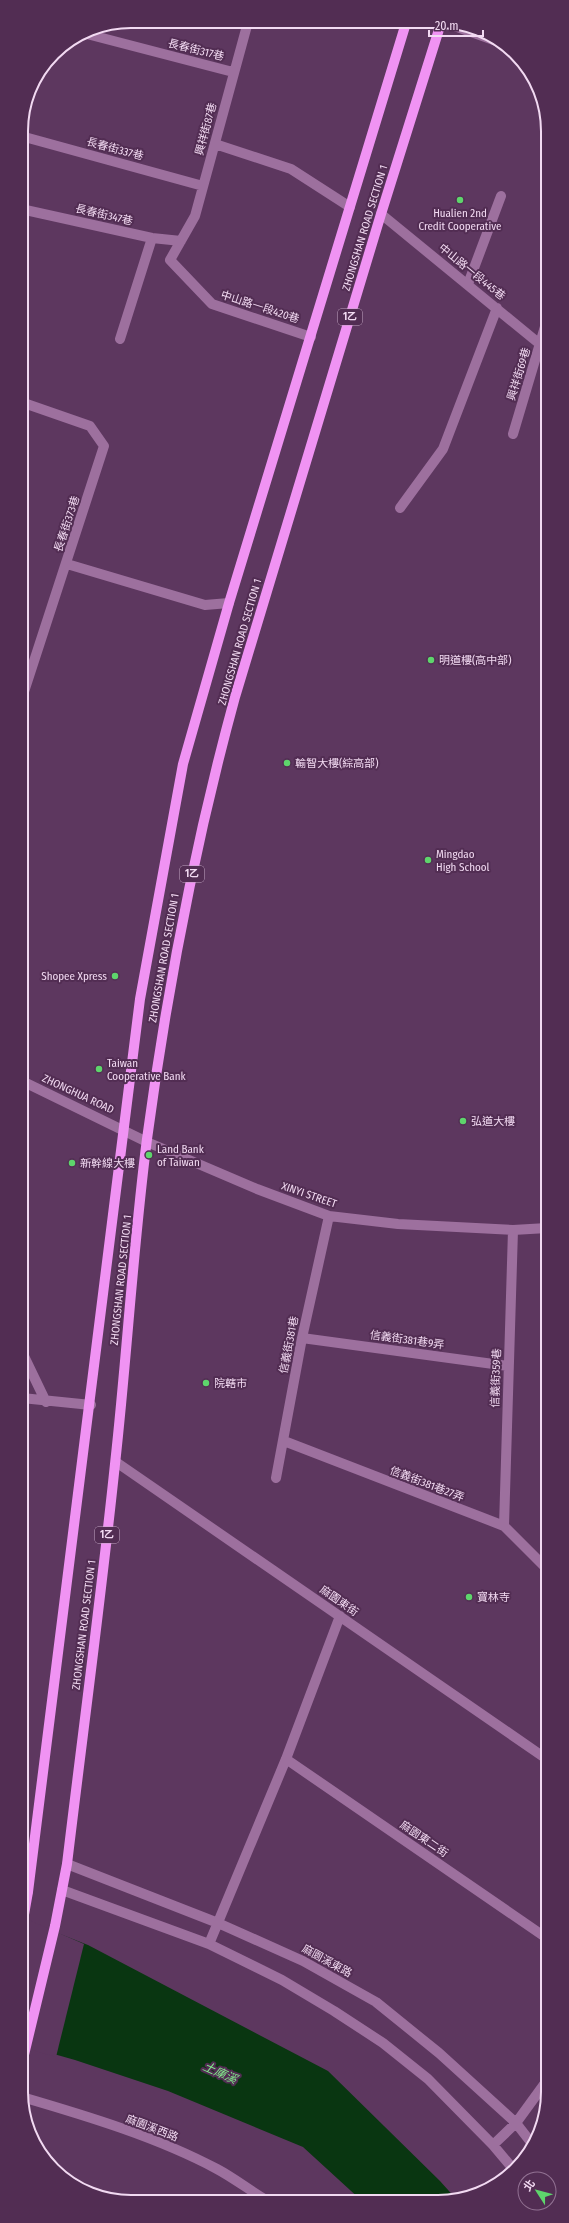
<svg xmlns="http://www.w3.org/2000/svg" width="569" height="2223" font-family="'Fira Sans Condensed','Noto Sans TC',sans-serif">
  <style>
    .water { fill: #093611 }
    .pier { fill: #5d375f }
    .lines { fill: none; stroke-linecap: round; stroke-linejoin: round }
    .minor { stroke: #9d709e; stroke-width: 10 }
    .major { stroke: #f093f3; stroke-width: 10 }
    .poi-dot { fill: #5ed56c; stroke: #522d53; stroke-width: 1.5 }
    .labels { text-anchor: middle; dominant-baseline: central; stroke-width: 4; stroke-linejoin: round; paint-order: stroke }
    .shield { fill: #522d53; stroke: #c2a6c2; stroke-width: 1 }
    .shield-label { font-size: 10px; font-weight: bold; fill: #f2daf2 }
    .street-label { font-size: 11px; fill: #f2daf2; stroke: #522d53 }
    .poi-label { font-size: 11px; fill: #f2daf2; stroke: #522d53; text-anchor: start }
    .water-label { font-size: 12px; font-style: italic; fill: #83ec8d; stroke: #522d53 }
    .rim { fill: none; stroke: #f2daf2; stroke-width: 2 }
  </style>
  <rect width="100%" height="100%" fill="#5d375f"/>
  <!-- water -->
  <path class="water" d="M22 1919 88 1945 328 2071 440 2181 457 2200 362 2201 303 2147 168 2091 75 2060 22 2045Z"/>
  <!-- pier -->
  <path class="pier" d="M22 1917 84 1944 56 2057 22 2047Z"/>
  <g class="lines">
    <!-- minor -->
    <path class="minor" d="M248 22 195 216 170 260 212 304 311 337
      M446 23 502 43
      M83 33 233 72
      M21 136 203 186
      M215 144 291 169 350 207
      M21 209 152 238 181 241
      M381 214 547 350
      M468 284 501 196
      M120 339 152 238
      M21 402 90 426 104 446 21 701
      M513 434 547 320
      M400 508 443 449 497 308
      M67 564 205 605 229 603
      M22 1081 147 1142 257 1189 329 1216 398 1224 513 1230 547 1228
      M302 1338 508 1366
      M22 1352 46 1402
      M22 1398 91 1405
      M284 1441 504 1526 548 1570
      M116 1462 548 1760
      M276 1478 302 1338 329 1216
      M504 1526 513 1230
      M286 1759 548 1939
      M67 1864 218 1923 303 1961 376 2002 439 2053 516 2123 533 2145
      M22 1890 28 1892 22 1897
      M62 1890 209 1944 282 1980 334 2011 383 2043 428 2079 493 2145 514 2170
      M209 1944 286 1759 340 1616
      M22 2097C87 2116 157 2137 217 2169 234 2178 249 2190 266 2200
      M493 2145 516 2123 548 2079"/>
    <!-- major -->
    <path class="major" d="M22 1926 28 1892 140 999 183 764 229 603 406 23
      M22 2063 55 1926 67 1864C83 1731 101 1598 115 1464 127 1356 133 1247 147 1139 167 990 195 843 235 697L381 214 441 23"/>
  </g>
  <!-- markers -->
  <g class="poi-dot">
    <circle cx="460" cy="200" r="4"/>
    <circle cx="431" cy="660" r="4"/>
    <circle cx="287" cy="763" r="4"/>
    <circle cx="428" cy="860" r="4"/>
    <circle cx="115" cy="976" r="4"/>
    <circle cx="99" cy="1069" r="4"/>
    <circle cx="463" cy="1121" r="4"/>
    <circle cx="149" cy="1155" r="4"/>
    <circle cx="72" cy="1163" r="4"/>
    <circle cx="206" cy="1383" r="4"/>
    <circle cx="469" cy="1597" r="4"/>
  </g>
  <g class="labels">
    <!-- shield labels -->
    <g class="shield">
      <rect x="338" y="309" width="24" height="16" rx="3"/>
      <rect x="180" y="866" width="24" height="16" rx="3"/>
      <rect x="95" y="1527" width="24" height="16" rx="3"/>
    </g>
    <g class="shield-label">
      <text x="350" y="317">1乙</text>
      <text x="192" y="874">1乙</text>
      <text x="107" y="1535">1乙</text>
    </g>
    <!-- street labels -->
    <g class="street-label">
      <text transform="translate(196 50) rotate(14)">長春街317巷</text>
      <text transform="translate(206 129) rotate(-75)">興祥街87巷</text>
      <text transform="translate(115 149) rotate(15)">長春街337巷</text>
      <text transform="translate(104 215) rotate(13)">長春街347巷</text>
      <text transform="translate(365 228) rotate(-73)">ZHONGSHAN ROAD SECTION 1</text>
      <text transform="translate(472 272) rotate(39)">中山路一段445巷</text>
      <text transform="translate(260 307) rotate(18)">中山路一段420巷</text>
      <text transform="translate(519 374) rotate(-73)">興祥街69巷</text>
      <text transform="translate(67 524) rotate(-72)">長春街373巷</text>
      <text transform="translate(240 642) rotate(-74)">ZHONGSHAN ROAD SECTION 1</text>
      <text transform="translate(164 958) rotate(-80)">ZHONGSHAN ROAD SECTION 1</text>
      <text transform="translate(78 1094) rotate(25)">ZHONGHUA ROAD</text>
      <text transform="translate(309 1195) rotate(19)">XINYI STREET</text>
      <text transform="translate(121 1280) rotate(-84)">ZHONGSHAN ROAD SECTION 1</text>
      <text transform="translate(407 1340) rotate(8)">信義街381巷9弄</text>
      <text transform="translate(289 1345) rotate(-79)">信義街381巷</text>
      <text transform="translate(496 1378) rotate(-88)">信義街359巷</text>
      <text transform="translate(427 1484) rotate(21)">信義街381巷27弄</text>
      <text transform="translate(339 1601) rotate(35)">麻園東街</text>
      <text transform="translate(84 1625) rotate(-83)">ZHONGSHAN ROAD SECTION 1</text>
      <text transform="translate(424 1839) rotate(34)">麻園東二街</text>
      <text transform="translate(327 1961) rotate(29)">麻園溪東路</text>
      <text transform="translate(152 2128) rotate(21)">麻園溪西路</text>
    </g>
    <!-- poi labels -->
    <g class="poi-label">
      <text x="460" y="213" text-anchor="middle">Hualien 2nd<tspan x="460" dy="13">Credit Cooperative</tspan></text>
      <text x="439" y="660">明道樓(高中部)</text>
      <text x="295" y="763">輸智大樓(綜高部)</text>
      <text x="436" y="854">Mingdao<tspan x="436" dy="13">High School</tspan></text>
      <text x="107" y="976" text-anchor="end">Shopee Xpress</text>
      <text x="107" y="1063">Taiwan<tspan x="107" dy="13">Cooperative Bank</tspan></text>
      <text x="471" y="1121">弘道大樓</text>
      <text x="157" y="1149">Land Bank<tspan x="157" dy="13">of Taiwan</tspan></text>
      <text x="80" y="1163">新幹線大樓</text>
      <text x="214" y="1383">院轄市</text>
      <text x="477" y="1597">寶林寺</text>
    </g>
    <!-- water labels -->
    <g class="water-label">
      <text transform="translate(220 2073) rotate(24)">土庫溪</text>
    </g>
  </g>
  <!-- crop -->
  <path d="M0 0H569V2223H0ZM131 28H438A103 103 0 0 1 541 131V2092A103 103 0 0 1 438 2195H131A103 103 0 0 1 28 2092V131A103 103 0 0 1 131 28Z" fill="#522d53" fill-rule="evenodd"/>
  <path class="rim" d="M131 28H438A103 103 0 0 1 541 131V2092A103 103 0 0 1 438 2195H131A103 103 0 0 1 28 2092V131A103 103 0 0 1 131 28Z"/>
  <!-- north arrow -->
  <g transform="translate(537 2191) rotate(306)"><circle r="19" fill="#522d53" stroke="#927293"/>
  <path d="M0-3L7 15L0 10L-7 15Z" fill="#5ed56c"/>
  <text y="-6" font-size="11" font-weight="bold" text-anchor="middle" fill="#f2daf2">北</text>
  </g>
  <!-- scale -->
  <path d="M429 30v6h54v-6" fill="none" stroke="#f2daf2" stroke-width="2"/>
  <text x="435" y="30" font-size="12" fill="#f2daf2" stroke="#522d53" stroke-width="3" paint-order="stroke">20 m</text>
</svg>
